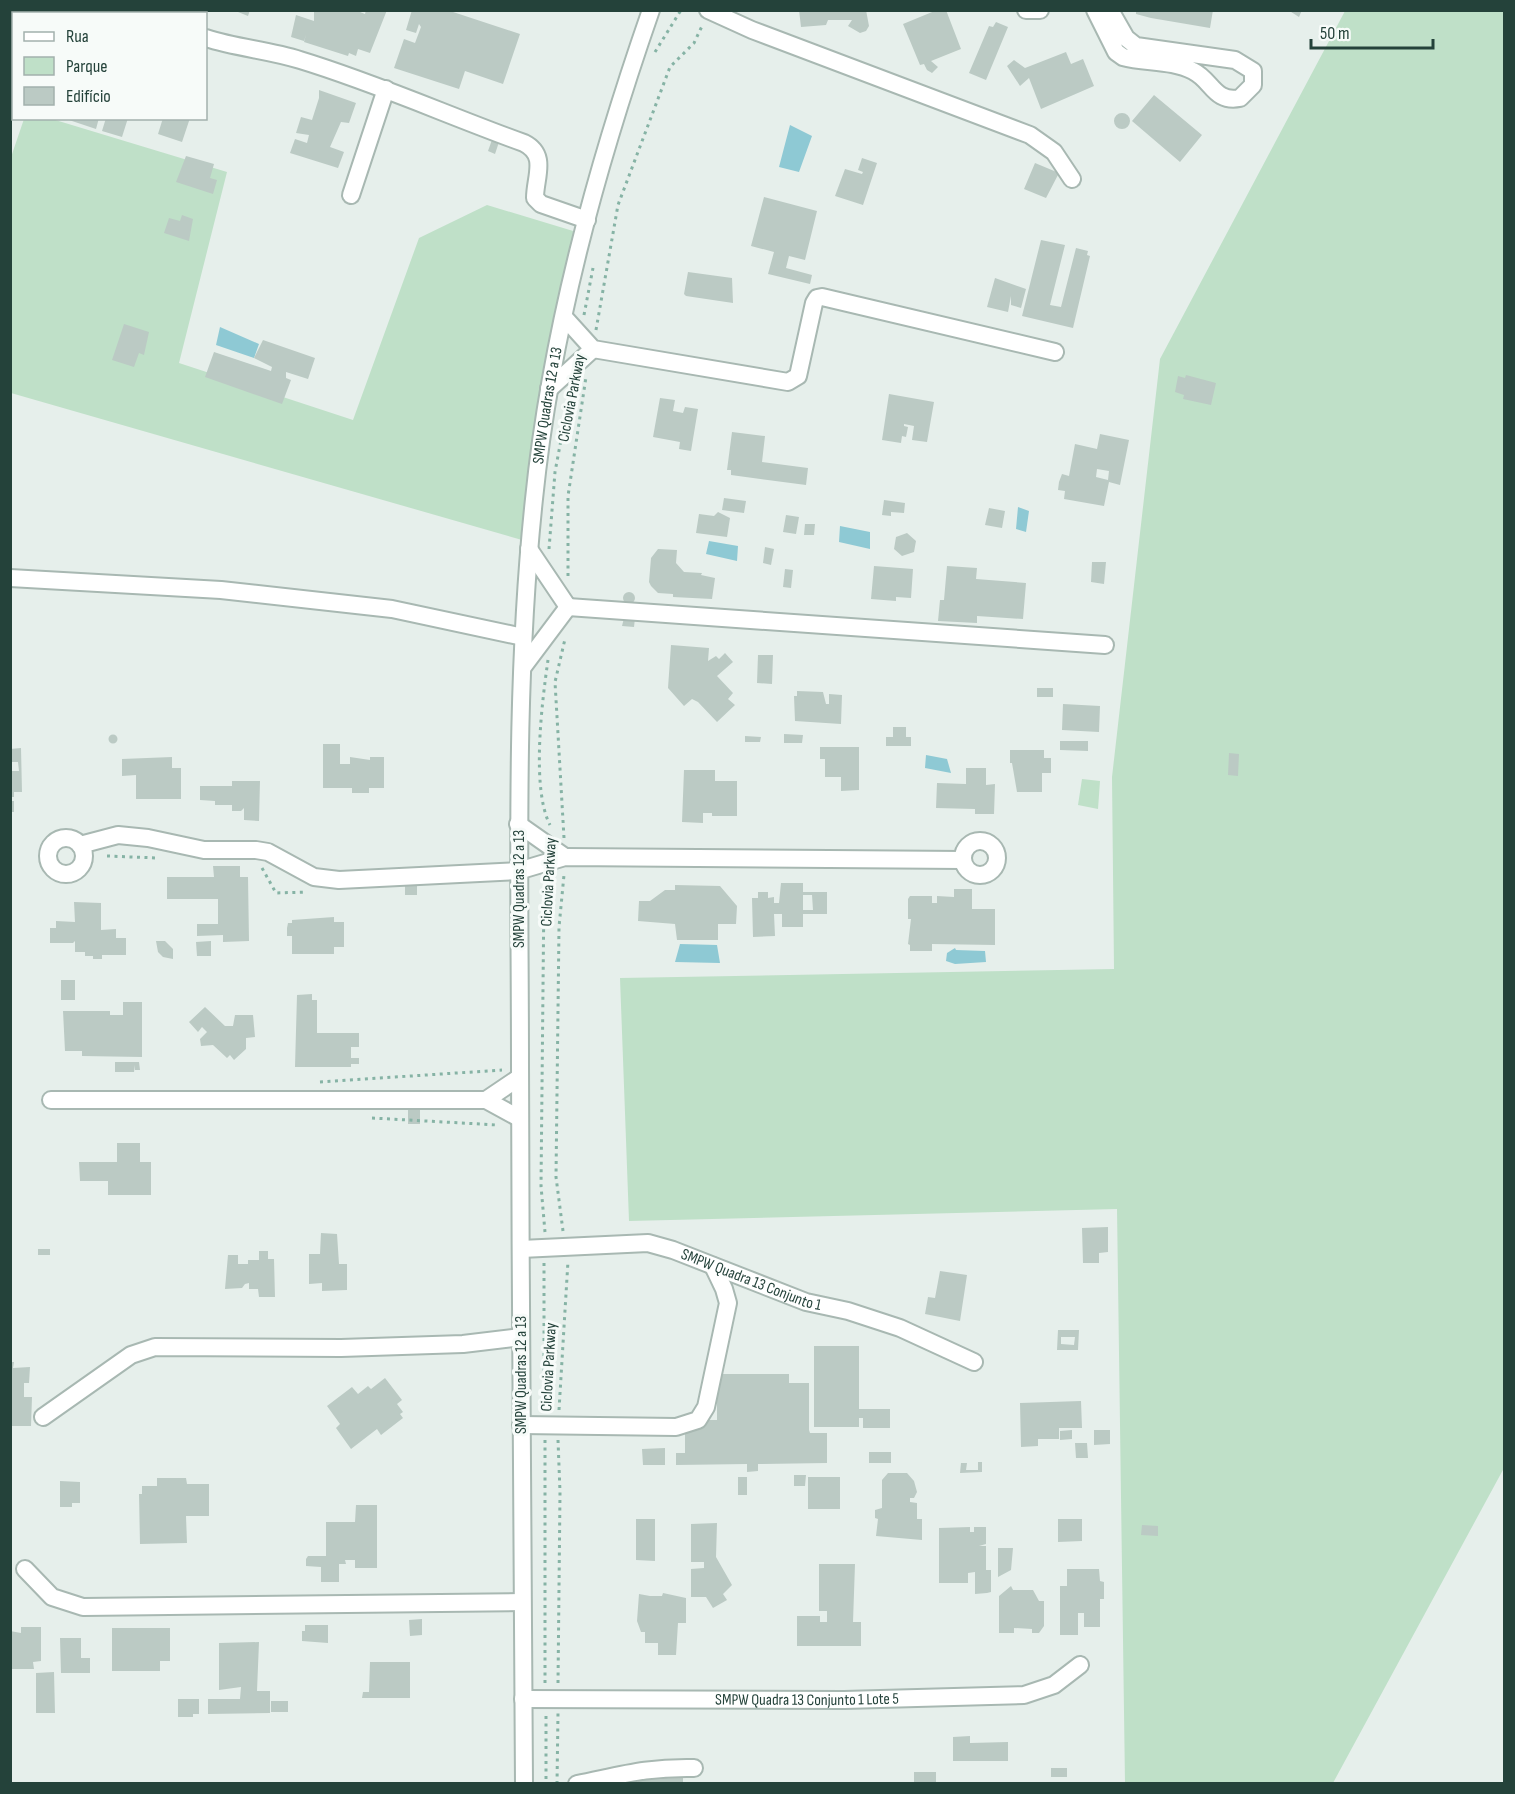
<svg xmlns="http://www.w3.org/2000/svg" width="1515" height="1794" font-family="'Sofia Sans Condensed',sans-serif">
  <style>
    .green { fill: #bfe0c8 }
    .water { fill: #8ec9d4 }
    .building { fill: #bbcac4; fill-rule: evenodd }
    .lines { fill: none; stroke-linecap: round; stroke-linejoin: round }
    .minor-casing { stroke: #a8b8b2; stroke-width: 20 }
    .path { stroke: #86b3a5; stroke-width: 3; stroke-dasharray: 3 4.5; stroke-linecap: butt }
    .minor { stroke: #fff; stroke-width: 16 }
    .labels { text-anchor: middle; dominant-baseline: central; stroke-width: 6; stroke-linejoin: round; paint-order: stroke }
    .street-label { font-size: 16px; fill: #24423a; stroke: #f7fbf9 }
  </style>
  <rect width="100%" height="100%" fill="#e6efeb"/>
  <!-- green -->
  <path class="green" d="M1345 11H1504V1468L1333 1783H1125L1117 1209 629 1221 620 978 1114 969 1112 777 1160 359Z
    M24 119H52L227 172 179 363 353 420 419 238 487 205 583 234 529 542 11 393 10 160Z
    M1082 779 1100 781 1098 809 1078 805Z"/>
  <!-- water -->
  <path class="water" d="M790 125 812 136 799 172 779 167Z
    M220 327 259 344 254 358 216 345Z
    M1018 507 1029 511 1026 532 1016 529Z
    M840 526 870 532V549L839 542Z
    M709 541 738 546 737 561 706 554Z
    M926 755 947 759 951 773 925 768Z
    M680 944 717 945 720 963 675 962Z
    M955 948 956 950 985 951 986 962 955 964 946 961 947 953Z"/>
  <!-- building -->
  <path class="building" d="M233 10H250L248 16Z
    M314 10H355L365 14 366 10H387L370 53 358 49 356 56 349 53 348 56 304 42 306 35 304 41 291 37 296 15 314 21Z
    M412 10H447L520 34 503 84 465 71 459 89 394 68 404 39 415 43 421 27 419 24 416 33 406 30Z
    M799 10H866L869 26 866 31 860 33 848 26 852 20H828L826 25 801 27Z
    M937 10H946L961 49 931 61 938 67 932 73 927 70 924 64 920 65 903 24Z
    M1136 10H1213L1210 28 1151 18 1136 14Z
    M1288 10H1302L1299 17Z
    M996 22 1008 27 986 80 969 73 989 26 993 27Z
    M1066 52 1071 64 1083 59 1094 86 1041 109 1029 78 1020 86 1007 66 1014 60 1025 68Z
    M319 90 356 103 349 123 341 122 330 147 344 152 338 168 290 153 295 139 307 143 309 135 296 133 301 117 312 120 319 98Z
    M1154 95 1202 135 1180 162 1132 121Z
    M1114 121a8 8 0 1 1 16 0a8 8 0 1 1-16 0Z
    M63 118H99L96 129Z
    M106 118H128L122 137 102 131Z
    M163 118H190L182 142 158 134Z
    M493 137 500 139 495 154 488 151Z
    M186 156 214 164 210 178 217 180 213 194 176 182Z
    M862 158 877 163 863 205 835 196 845 169 862 174 863 172 858 170Z
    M1035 163 1059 173 1046 198 1024 189Z
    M764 197 817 211 805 260 789 256 786 268 812 275 810 284 768 274 774 252 751 246Z
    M182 215 193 219 189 241 164 233 169 218 180 221Z
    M1041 240 1065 245 1050 305 1061 307 1076 248 1088 251 1087 255 1090 256 1073 328 1022 316Z
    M688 272 732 278 733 303 686 296 684 294Z
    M995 278 1026 289 1021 308 1011 305V296L1008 312 987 307Z
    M124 324 149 332 144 355 139 353 134 367 112 360Z
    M263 340 315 358 308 379 286 372V378L291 380 282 404 205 377 214 352 271 371 272 367 254 358Z
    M1186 375 1216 383 1211 405 1183 399 1184 395 1175 392 1178 376 1185 378Z
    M889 394 934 402 927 442 912 440 914 426 904 424V426L908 427 906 437 902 436 901 443 882 440Z
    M660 398 675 400 673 411 683 413 685 407 698 409 691 451 679 449 680 442 653 437Z
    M732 432 765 436 762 462 808 468 806 485 731 475V470H727Z
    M1100 434 1129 440 1120 485 1109 482 1104 506 1064 499 1065 491 1058 490 1059 482 1062 474 1069 476 1075 444 1097 449ZM1097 469 1109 471 1108 480 1096 477Z
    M724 498 746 501 744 513 722 510Z
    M884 500 905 503 904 513 891 512V516L882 515Z
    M989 508 1005 511 1002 528 985 525Z
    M718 512 730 518 727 537 696 533 699 514 714 516Z
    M786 515 799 517 796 534 783 532Z
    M805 524H815L814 535H804Z
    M907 533 916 541 914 552 902 556 894 549 896 537Z
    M765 547 774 549 771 565 763 563Z
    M658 549 677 550 676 563 684 572 702 573 701 575 715 578 712 599 673 597V594L658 593 651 586 649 582 651 558Z
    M1092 562H1106L1104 584 1091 582Z
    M874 566 913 569 911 598 896 597V601L871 599Z
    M947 566 977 568 976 579 1026 583 1023 619 977 616V623L938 621 940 600H944Z
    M785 569 793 570 791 588 783 587Z
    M623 598a6 6 0 1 1 12 0a6 6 0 1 1-12 0Z
    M624 618H635L634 627 622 626Z
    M671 645 709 648 708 661 716 656 719 659 725 653 733 662 717 676 733 693 728 699 735 705 717 722 698 702 692 699 684 706 668 688Z
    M758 655H773L772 684 757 683Z
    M1037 688H1053V697H1037Z
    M797 691 823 692 826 704H829V694L842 695 841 724 795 721 794 696H797Z
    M1063 704 1100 706 1099 732 1062 730Z
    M893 727H906V737H911V746H886V737H893Z
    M784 734 803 735 802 743H784Z
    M108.5 739a4.5 4.5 0 1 1 9 0a4.5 4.5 0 1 1-9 0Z
    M745 736 761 737 760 742H745Z
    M1060 741H1088V751L1060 750Z
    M323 744H340V764H350V757L370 760V757H384V788H369V793H352V788H323Z
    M820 747H859V790L841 791V777H825V759H820Z
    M21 748 22 792H14V797H10V771H19L18 762H10V749Z
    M1010 750H1044V758H1051V773H1042V792H1017L1012 763H1010Z
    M1229 753 1239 754 1238 776 1228 775Z
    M172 757V768H181V799H136V775L122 776V759Z
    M966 768H986V785L995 784 994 814H975V809L936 808 937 783 966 784Z
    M684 770H715V781H737V816H712V813H703V823L682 822Z
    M232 781H260L259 821 244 820V808L241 811H232V805H215V801L200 800V786H232Z
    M10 801H14V812H10Z
    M213 866H240V877H248L249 941 223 942V935L197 936V924H218V899H167V877H214Z
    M405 880H417V895H405Z
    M781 883H803V892H827V914H803V927H782V914H774L775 936 753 937 752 898H758V892H768V898L774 897V903H779ZM803 895H812L813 910H803Z
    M675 885 720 886 737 906 736 924H718V940H677L675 924 638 921 639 901H650L665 890H675Z
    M954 889H972V909H995V945L932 944V951H910V945L908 944 911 919H908V899L910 896H932V903H937V896L954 897Z
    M74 902 101 903V930L116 929V938H126V955H102V959H93V956H85V952H75V941L73 943H50V928H56V921L75 922Z
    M334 917V922H344V947H334V954H292V936H287V928L288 923H292V920Z
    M156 941H165L173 949V959L163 957 158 952Z
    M211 941V956H197L196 942Z
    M61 980H75V1000H61Z
    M312 994V1000H317V1033H359V1047H351V1058H359V1064H351V1067H295L297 995Z
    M123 1002H142V1057L82 1056V1051H65L63 1011H110V1015H123Z
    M205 1007 225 1026H233L235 1015H253L255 1037 246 1038V1049L234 1060 230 1055 227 1058 213 1045 201 1046 200 1039 207 1032 202 1027 198 1032 189 1022Z
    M115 1062H139L140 1070H135V1065L134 1072H115Z
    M408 1110H420V1124H408Z
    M117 1143H140V1162H151V1195H108V1181H80L79 1162H117Z
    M1108 1227V1252L1099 1253V1263H1083L1082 1228Z
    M321 1233 337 1234 339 1264H347V1290L322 1291V1283L309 1284V1254H320Z
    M38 1249H50V1255H38Z
    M259 1251H268V1259H274L275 1297H259L258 1289H249V1283L245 1284 242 1288 225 1289 228 1255H238V1264H248V1260H259Z
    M940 1271 967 1275 960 1321 925 1314 928 1297 935 1298Z
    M1058 1330H1079L1078 1350H1057ZM1061 1337H1075L1074 1345 1061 1344Z
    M814 1346H859V1409H890V1428H863V1418H859V1427H814Z
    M10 1362H14L13 1368 30 1367 29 1383H24V1397H32L31 1426H10Z
    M717 1374H789V1383H809V1430L810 1433H827V1463L758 1464V1471L747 1472V1464L676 1465V1453H685V1425L698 1420H717Z
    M385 1378 402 1400 397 1404 403 1412 400 1414 403 1418 381 1435 377 1429 351 1449 336 1428 340 1424 327 1406 352 1387 358 1394 368 1386 371 1389Z
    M1081 1401 1082 1428H1059V1439H1038V1446L1021 1447 1020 1403Z
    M1072 1430V1439L1060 1440V1431Z
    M1094 1430H1110V1444L1094 1445Z
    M1075 1443H1087L1088 1458H1076Z
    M665 1448V1465H643L642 1449Z
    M869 1452H891V1463H869Z
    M978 1462H982V1472L960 1473 961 1463H967L966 1470H978Z
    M888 1473H907L914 1481 917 1492 914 1498H910V1502L917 1503V1519H922V1540L876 1536 878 1519 875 1518V1510L882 1508V1480Z
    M794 1475H806L805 1486H794Z
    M738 1477H747V1495H738Z
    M808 1477H840V1509H808Z
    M157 1478H186L187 1484H209V1516H186L187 1543 140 1544 139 1494H142V1486H157Z
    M60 1481 80 1482V1503H72V1507H60Z
    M356 1505H377V1568H355V1560H345L346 1564H339V1582H321V1567L306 1566V1559L308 1556H326V1522H355Z
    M636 1519H655V1561L636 1560Z
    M1058 1519H1082V1541L1058 1542Z
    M717 1523 716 1557 732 1585 723 1594 727 1600 713 1608 706 1597H691V1569L704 1568V1562H691V1524Z
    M1142 1525 1158 1526V1536L1141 1535Z
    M970 1527V1532H974V1527H986V1544L979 1546H986V1570H991V1592L987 1593 975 1594V1572L968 1573V1583H939V1528Z
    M998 1548H1013L1011 1570 998 1577Z
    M819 1564H855L853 1622H861V1646H797V1616H820V1622H827V1611H819Z
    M1067 1569H1099L1100 1581 1104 1582V1599H1100V1627H1084V1613H1078V1635H1060V1586H1067Z
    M1011 1586 1013 1590H1033L1039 1601H1044V1626L1039 1633H1032V1629L1014 1628V1633H999V1596Z
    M663 1593 686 1598V1623H678L676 1655H658V1643H645V1632H641L637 1621 639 1594 650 1596H662Z
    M422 1619V1635L410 1636 409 1620Z
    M305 1625H328V1643L302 1641V1631H305Z
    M21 1627H41V1661L33 1662 34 1669H10V1631L21 1633Z
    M112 1628H170V1661H160V1671H112Z
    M60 1638H81V1658H90V1673H61Z
    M259 1642 257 1691H270V1713L208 1714V1699H240L241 1687 219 1690V1643Z
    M370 1662H410V1698H362L363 1692H369Z
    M54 1672 55 1713H36V1673Z
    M178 1699H199V1714H193V1717H178Z
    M271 1701H288V1712H271Z
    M970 1736V1743L1008 1742V1761H953V1737Z
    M1051 1768H1067V1777H1051Z
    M914 1772H936V1784H914Z
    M638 1778H683V1784H638Z"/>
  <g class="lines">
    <!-- minor casing -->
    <g class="minor-casing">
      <g id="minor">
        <path d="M708 10 752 30 1030 135 1054 152 1072 179"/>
        <path d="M1026 10H1040"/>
        <path d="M1095 10 1116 52 1123 57C1145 63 1172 60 1193 71 1212 80 1214 103 1240 98L1253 85V71L1235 60 1136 46 1126 38 1110 10"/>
        <path d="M206 38C236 48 269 50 300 60 376 83 449 116 524 143 548 155 535 177 535 198L541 204 587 220"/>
        <path d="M351 195 386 89"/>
        <path d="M564 317 593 349 788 382 798 376 814 303 817 298 822 297 1055 352"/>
        <path d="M549 389 593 349"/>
        <path d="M529 549 568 607"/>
        <path d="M10 578 221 590 392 609 523 637"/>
        <path d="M568 607 1105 645"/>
        <path d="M523 667 568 607"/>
        <path d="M518 824 565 857"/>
        <circle cx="66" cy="856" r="18"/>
        <circle cx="980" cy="858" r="17"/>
        <path d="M80 845 118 835 148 838 204 850H256L268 852 314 877 339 880 518 871 565 857 963 860"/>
        <path d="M51 1100H486L519 1118"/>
        <path d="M486 1100 520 1077"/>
        <path id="s1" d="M521 1249 648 1243 673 1250 806 1302 848 1311 900 1328 974 1362"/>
        <path d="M43 1417 131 1355 155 1347 341 1348 463 1344 521 1337"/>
        <path d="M521 1425 676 1427 698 1420 706 1407 728 1303 724 1289 713 1266"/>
        <path d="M25 1569 52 1597 83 1607 522 1602"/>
        <path id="s2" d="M523 1699 844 1700 1024 1695 1054 1685 1080 1665"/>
        <path id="s3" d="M524 1784C521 1544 521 1304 520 1064 520 876 514 687 534 499 551 332 596 168 651 10"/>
        <path d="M577 1784C622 1775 647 1767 694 1768"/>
      </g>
    </g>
    <!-- path -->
    <path class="path" d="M655 52 681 10
      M584 315 593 268
      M596 330 618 205 670 67 694 43 703 24
      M549 549 555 472 570 392
      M568 576V496L586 377
      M548 660C542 702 531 788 550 825
      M564 838 555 682 565 639
      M107 856 157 858
      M262 868 276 893 307 892
      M320 1082 502 1070
      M372 1118 497 1125
      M563 1231 556 1177 559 927 564 875
      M545 1232 541 1186 544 889 551 878
      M544 1263V1409
      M559 1410 568 1261
      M545 1440V1685
      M558 1440 560 1492 558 1683
      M546 1716V1784
      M557 1784 558 1713"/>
    <!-- minor -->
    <use href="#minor" class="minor"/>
  </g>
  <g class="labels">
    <!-- street labels -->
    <g class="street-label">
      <text transform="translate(572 398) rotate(-79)">Ciclovia Parkway</text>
      <text stroke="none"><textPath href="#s3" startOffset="1380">SMPW Quadras 12 a 13</textPath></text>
      <text transform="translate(549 882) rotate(-87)">Ciclovia Parkway</text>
      <text transform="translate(519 889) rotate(-90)">SMPW Quadras 12 a 13</text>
      <text stroke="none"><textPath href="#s1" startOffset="237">SMPW Quadra 13 Conjunto 1</textPath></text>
      <text transform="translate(549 1367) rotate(-87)">Ciclovia Parkway</text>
      <text transform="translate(521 1375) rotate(-90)">SMPW Quadras 12 a 13</text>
      <text stroke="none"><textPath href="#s2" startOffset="284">SMPW Quadra 13 Conjunto 1 Lote 5</textPath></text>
    </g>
  </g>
  <!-- border -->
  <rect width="1515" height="1794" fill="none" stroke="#24423a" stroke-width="24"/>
  <!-- legend -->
  <rect x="12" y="12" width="195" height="108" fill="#f7fbf9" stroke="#a3b1ad" stroke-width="1.5"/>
  <rect x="24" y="32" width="30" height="9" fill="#ffffff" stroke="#a3b1ad" stroke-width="1.5"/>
  <text x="66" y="42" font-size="18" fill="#24423a">Rua</text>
  <rect x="24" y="57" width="30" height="18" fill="#bfe0c8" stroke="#a3b1ad" stroke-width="1.5"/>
  <text x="66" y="72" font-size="18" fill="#24423a">Parque</text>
  <rect x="24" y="87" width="30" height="18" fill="#bbcac4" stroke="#a3b1ad" stroke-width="1.5"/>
  <text x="66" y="102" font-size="18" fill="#24423a">Edifício</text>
  <!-- scale -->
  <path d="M1311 39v9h122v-9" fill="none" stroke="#24423a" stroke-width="3"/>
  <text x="1320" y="39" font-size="18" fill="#24423a" stroke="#f7fbf9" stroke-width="4.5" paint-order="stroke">50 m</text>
</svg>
